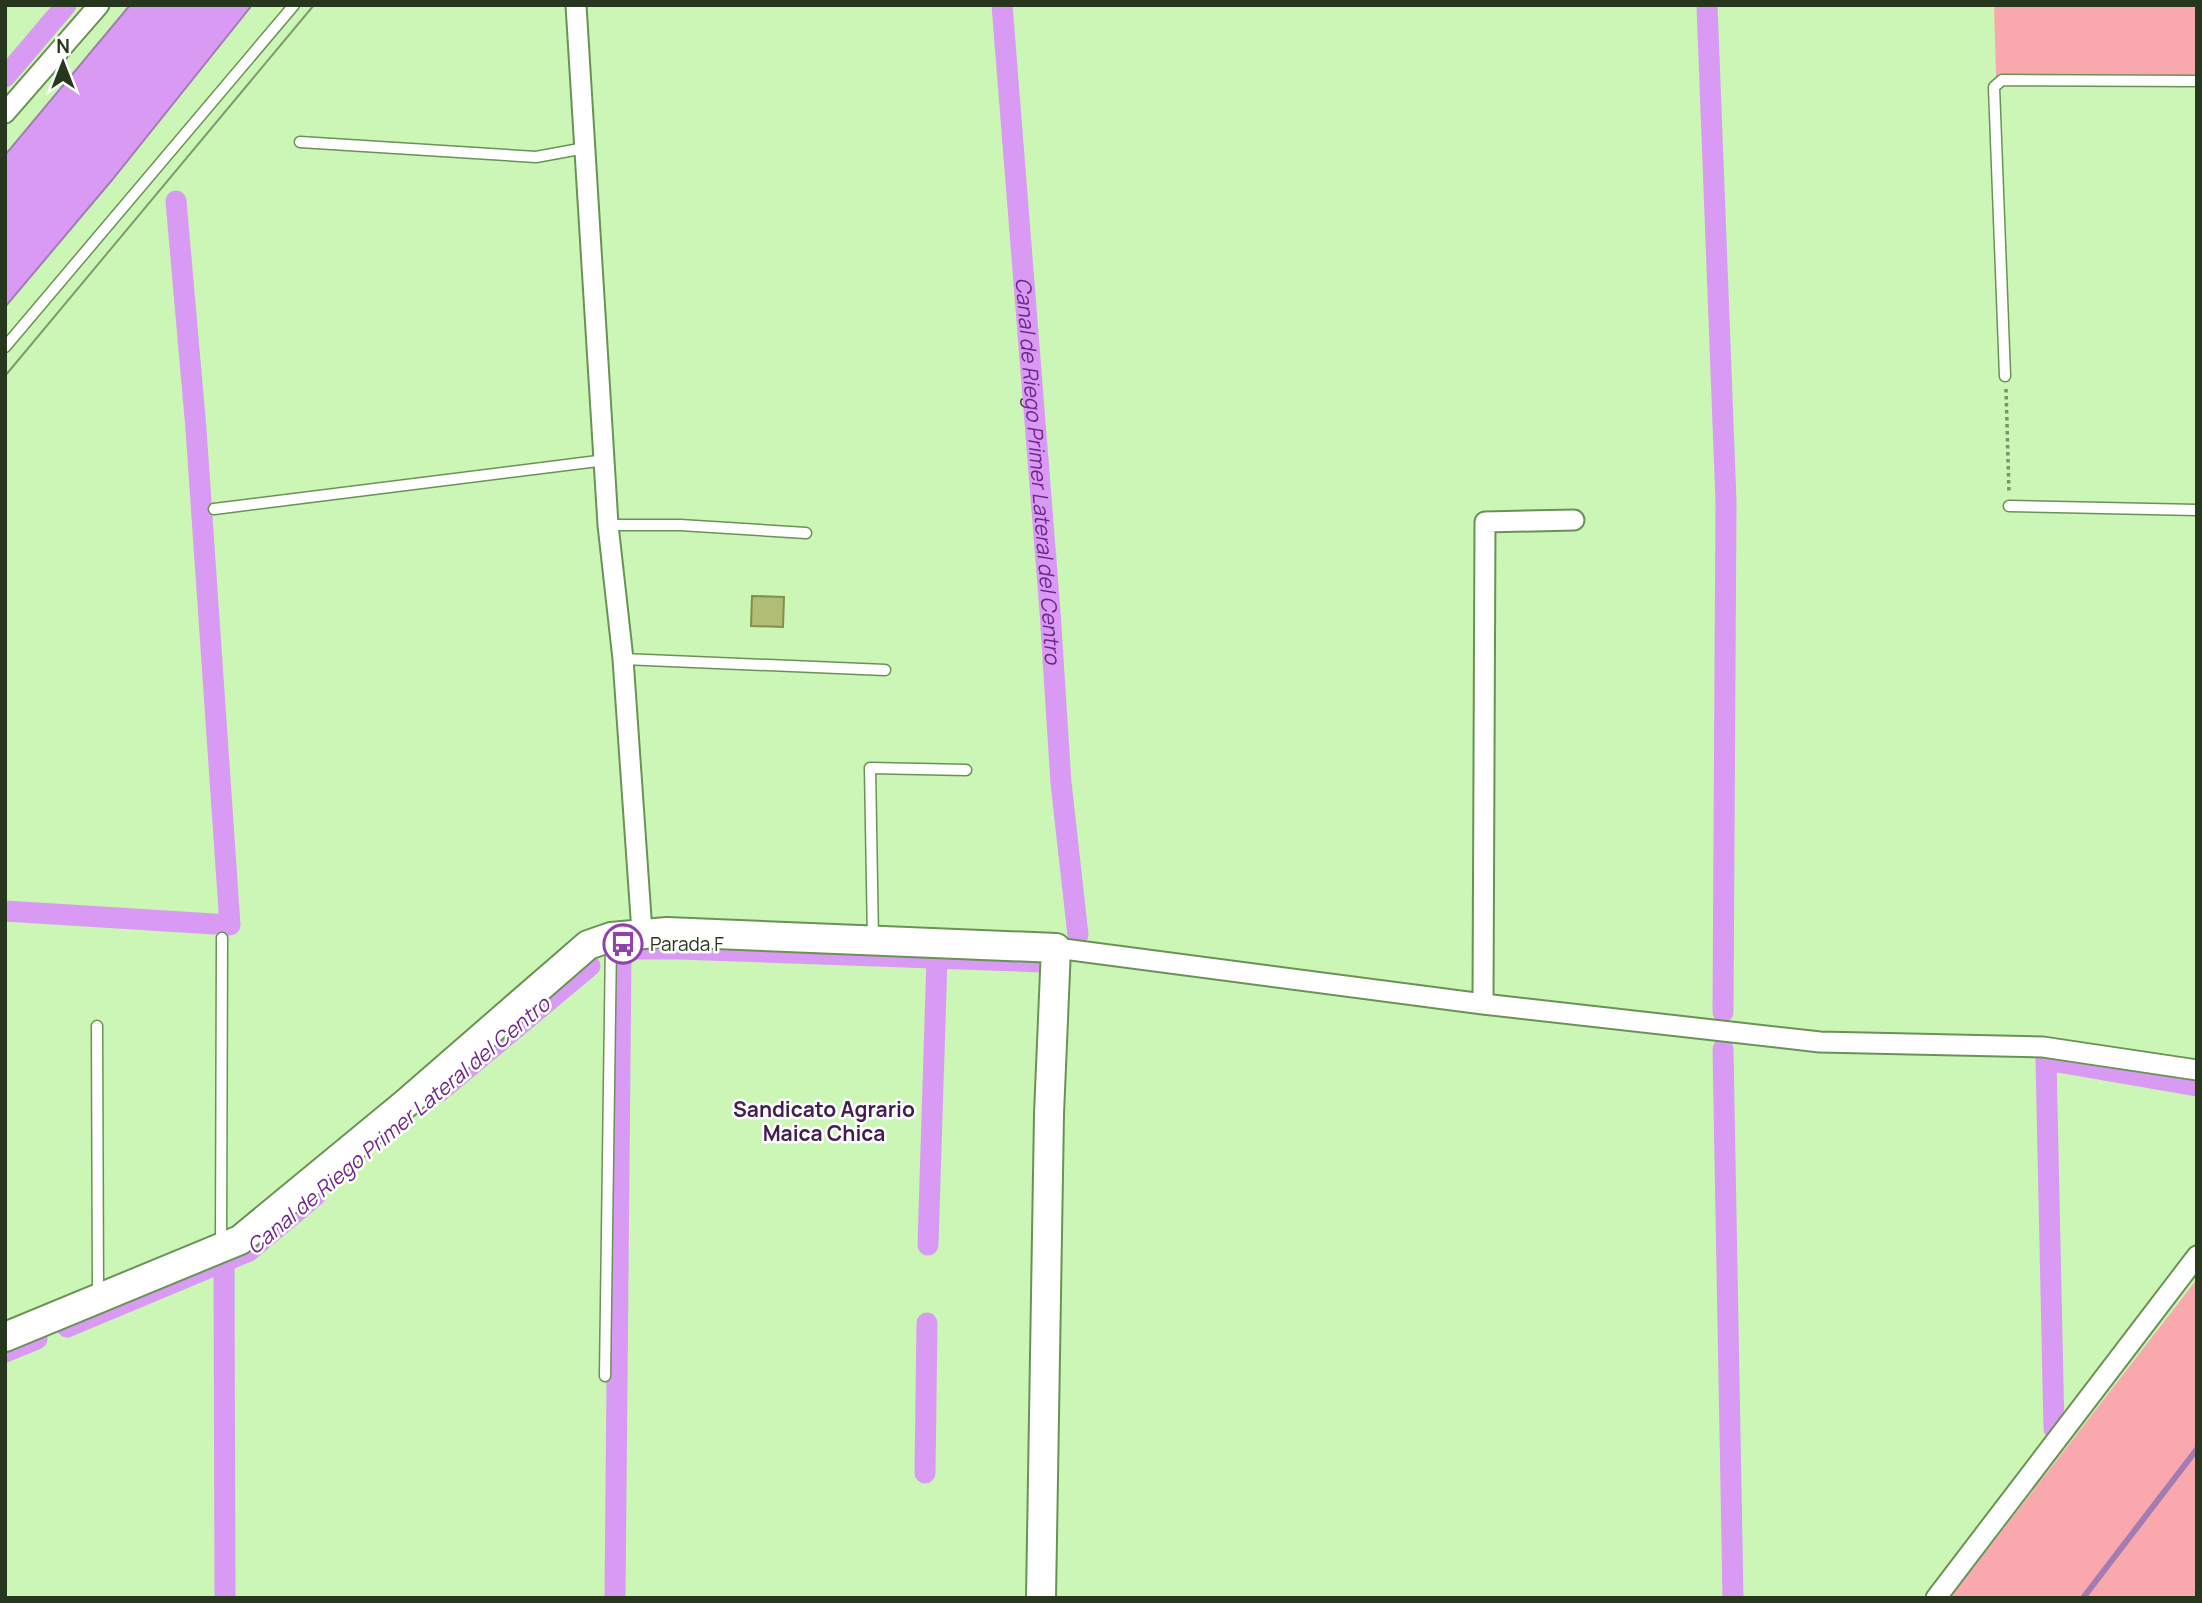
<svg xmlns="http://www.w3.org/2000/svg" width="2202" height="1603" font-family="Manrope,sans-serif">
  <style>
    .green { fill: #f9a9ae }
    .water { fill: #d99af3; stroke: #a37cb3; stroke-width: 2 }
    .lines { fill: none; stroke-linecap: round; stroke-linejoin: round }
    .stream { stroke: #a37cb3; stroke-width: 6 }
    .canal { stroke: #d99af3; stroke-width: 21 }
    .building { fill: #b1bc74; stroke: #848e47; stroke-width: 2 }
    .lane-casing { stroke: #6b9256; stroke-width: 13 }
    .street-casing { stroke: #6b9256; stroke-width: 23 }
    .secondary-casing { stroke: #6b9256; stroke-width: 32 }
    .path { stroke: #789569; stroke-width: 3.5; stroke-dasharray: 3.5 3.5; stroke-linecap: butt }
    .lane { stroke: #fff; stroke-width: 10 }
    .street { stroke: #fff; stroke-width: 19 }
    .secondary { stroke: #fff; stroke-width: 28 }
    .tram { stroke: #7d9c6e; stroke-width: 2 }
    .labels { text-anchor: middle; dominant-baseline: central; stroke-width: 5; stroke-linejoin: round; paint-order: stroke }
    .poi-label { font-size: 19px; fill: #26371e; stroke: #fff; text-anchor: start }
    .water-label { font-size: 21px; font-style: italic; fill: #70238b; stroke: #fff }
    .neighbourhood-label { font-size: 21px; font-weight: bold; fill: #431d52; stroke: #fff }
  </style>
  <rect width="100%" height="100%" fill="#cbf6b6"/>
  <!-- green -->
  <path class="green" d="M1994 5H2197V78L1996 76Z
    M2197 1279V1598H1950Z"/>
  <!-- water -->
  <path class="water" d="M130 5H252L112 180 5 307V155Z"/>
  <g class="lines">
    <!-- stream -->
    <path class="stream" d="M2083 1598 2197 1449"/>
    <!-- canal -->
    <g class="canal">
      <path id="s1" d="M1002 5 1050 611 1061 783 1078 935"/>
      <path d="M1707 5 1726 501 1723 1012"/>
      <path d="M5 77 66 5"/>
      <path d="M5 911 230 925 196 429 176 201"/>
      <path d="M1723 1049 1733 1598"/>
      <path d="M439 1092 590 966"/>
      <path d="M928 1245 937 958"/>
      <path d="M224 1262 225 1598"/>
      <path d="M67 1327 249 1251 315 1196"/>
      <path d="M5 1352 37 1339"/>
      <path d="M2054 1429 2046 1060 2197 1086"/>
      <path d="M925 1473 927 1323"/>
      <path d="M615 1598 621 953 632 949H678L1043 962"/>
    </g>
  </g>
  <!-- building -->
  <path class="building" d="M752 596 784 597 783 627 751 626Z"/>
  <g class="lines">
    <!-- lane casing -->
    <g class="lane-casing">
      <path id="lane" d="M300 142 536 157 585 148
        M5 347 294 5
        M2005 376 1994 87 2002 80 2197 81
        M2009 506 2197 510
        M214 509 606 460
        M608 525H680L806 533
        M623 659 885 670
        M873 940 870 768 966 770
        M97 1026 98 1296
        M221 1244 222 938
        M605 1376 611 941"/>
    </g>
    <!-- street casing -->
    <g class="street-casing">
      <path id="street" d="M576 5 608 525 623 659 642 932
        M5 113 99 5
        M1056 948 1483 1004 1820 1042 2043 1047 2197 1070
        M1483 1004 1485 522 1574 520
        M1936 1598 2197 1256"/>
    </g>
    <!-- secondary casing -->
    <g class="secondary-casing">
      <path id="secondary" d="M5 1337 240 1240 405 1104 588 945 611 937 667 932 1056 948 1049 1114 1041 1598"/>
    </g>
    <!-- path -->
    <path class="path" d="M2006 389 2009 493"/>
    <!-- lane -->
    <use href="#lane" class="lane"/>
    <!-- street -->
    <use href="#street" class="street"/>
    <!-- secondary -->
    <use href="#secondary" class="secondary"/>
    <!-- tram -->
    <path class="tram" d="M5 376 314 5"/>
  </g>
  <!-- icons -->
  <defs>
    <g id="bus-ring" transform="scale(2.0125)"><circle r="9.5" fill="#fff" stroke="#9140af" stroke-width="1.5"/><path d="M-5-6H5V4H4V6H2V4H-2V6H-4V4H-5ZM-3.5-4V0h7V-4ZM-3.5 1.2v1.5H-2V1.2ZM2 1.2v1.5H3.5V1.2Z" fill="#9140af"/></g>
  </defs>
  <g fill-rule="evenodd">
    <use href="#bus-ring" x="623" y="944"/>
  </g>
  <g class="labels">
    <!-- poi labels -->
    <g class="poi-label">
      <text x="650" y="944">Parada F</text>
    </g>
    <!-- water labels -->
    <g class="water-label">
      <text stroke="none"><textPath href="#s1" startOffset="467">Canal de Riego Primer Lateral del Centro</textPath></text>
      <text transform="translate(398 1125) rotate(-40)">Canal de Riego Primer Lateral del Centro</text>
    </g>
    <!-- neighbourhood labels -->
    <g class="neighbourhood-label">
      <text x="824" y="1109">Sandicato Agrario<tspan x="824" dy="24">Maica Chica</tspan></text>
    </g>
  </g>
  <!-- border -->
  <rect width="2202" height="1603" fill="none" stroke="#26371e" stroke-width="14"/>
  <!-- north arrow -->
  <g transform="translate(63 63)" stroke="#ffffff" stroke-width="5" paint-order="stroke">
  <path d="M0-5L12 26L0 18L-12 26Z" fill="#26371e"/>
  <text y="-10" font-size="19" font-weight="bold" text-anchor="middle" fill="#26371e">N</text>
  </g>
</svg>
